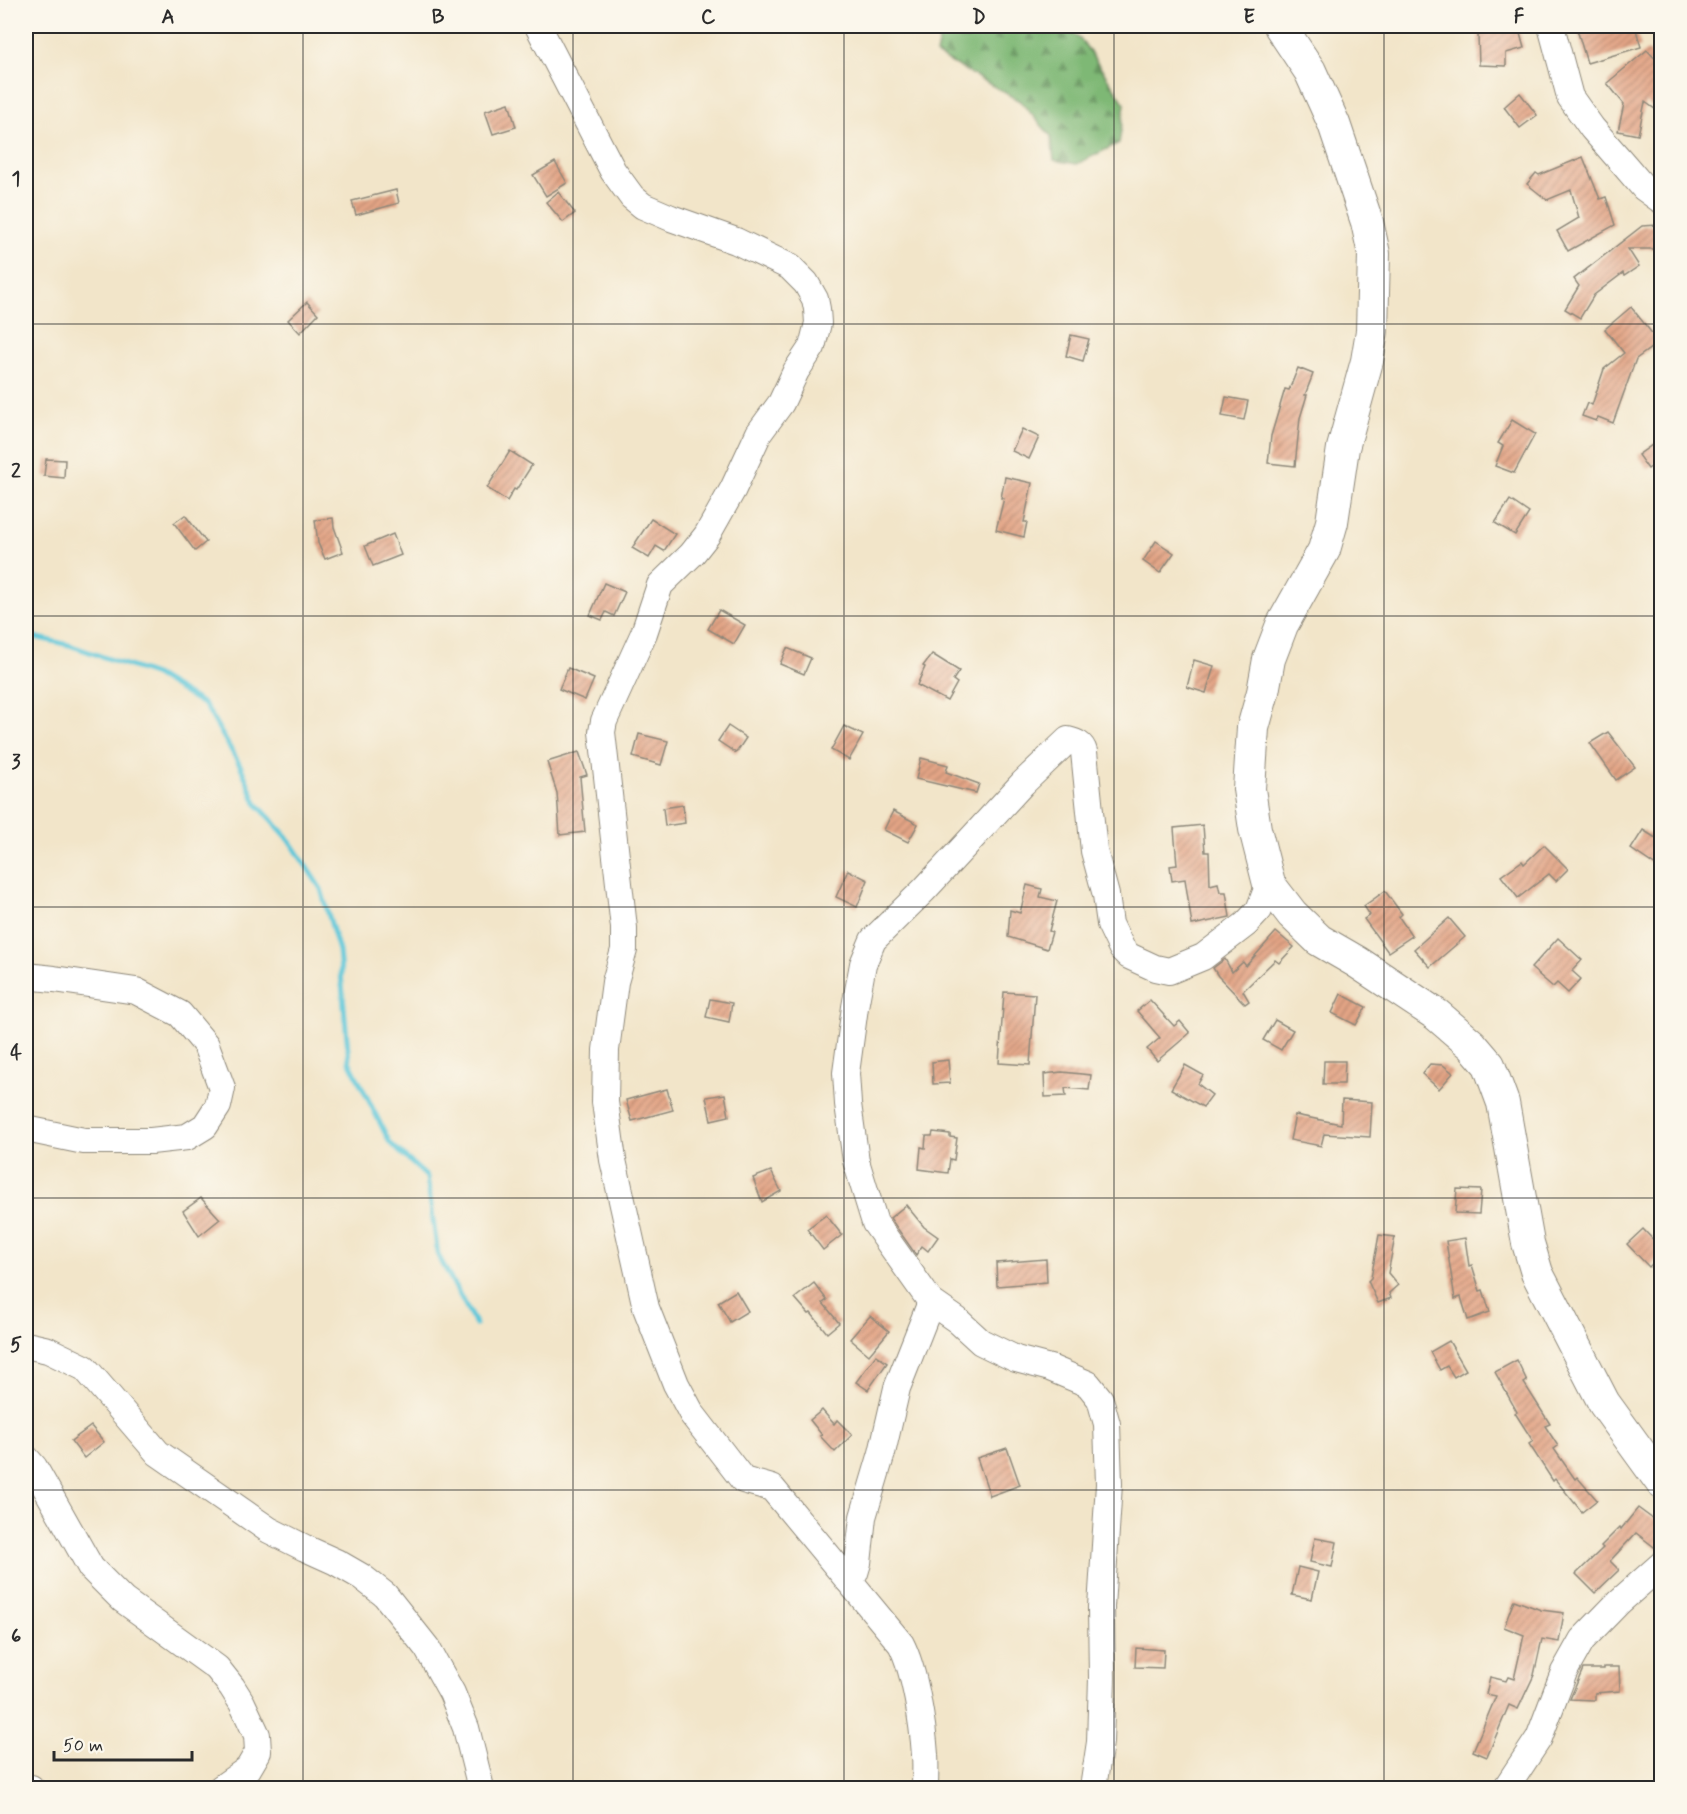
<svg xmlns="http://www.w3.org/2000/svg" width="1687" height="1814" viewBox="0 0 1687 1814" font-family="Mynerve,sans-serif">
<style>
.forest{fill:url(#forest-firs);stroke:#547250;stroke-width:1.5}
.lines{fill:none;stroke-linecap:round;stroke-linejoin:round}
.stream{stroke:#5ec7d9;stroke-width:5}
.building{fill:url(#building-hatch)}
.minor-casing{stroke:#8e887a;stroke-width:28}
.major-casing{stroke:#8e887a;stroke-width:34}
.minor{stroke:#fff;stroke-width:26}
.major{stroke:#fff;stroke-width:32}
.grid{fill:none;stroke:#2b2b2b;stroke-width:1.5;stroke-opacity:0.55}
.neatline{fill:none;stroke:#2b2b2b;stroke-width:2}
.grid-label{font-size:20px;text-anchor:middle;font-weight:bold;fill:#2b2b2b}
</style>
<defs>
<pattern id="forest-firs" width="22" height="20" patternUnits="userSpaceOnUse" patternTransform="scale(1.5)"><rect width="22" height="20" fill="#7eb875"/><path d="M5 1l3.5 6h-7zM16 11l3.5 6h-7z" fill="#679660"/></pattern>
<pattern id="building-hatch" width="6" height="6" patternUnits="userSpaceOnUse" patternTransform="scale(1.5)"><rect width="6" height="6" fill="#e3a485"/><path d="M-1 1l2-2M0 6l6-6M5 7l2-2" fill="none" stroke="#b8866d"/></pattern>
</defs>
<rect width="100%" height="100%" fill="#fbf7ec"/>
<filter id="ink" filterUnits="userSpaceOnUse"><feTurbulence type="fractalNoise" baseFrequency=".0167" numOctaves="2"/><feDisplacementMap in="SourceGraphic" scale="12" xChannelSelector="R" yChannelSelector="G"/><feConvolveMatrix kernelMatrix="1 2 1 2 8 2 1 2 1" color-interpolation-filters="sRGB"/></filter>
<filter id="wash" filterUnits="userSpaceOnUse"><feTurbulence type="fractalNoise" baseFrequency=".008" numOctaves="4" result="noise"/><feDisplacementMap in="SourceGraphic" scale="24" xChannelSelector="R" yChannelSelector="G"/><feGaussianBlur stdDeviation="1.35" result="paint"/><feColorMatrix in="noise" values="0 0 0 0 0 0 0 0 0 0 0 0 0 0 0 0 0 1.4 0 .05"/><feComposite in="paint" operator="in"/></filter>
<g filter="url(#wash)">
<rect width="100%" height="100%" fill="#f2e5c9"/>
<path class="forest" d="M 942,26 L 1065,26 L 1083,42 L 1125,104 L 1119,143 L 1077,164 L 1054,160 L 1051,136 L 1020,101 L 936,54 Z"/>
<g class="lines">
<path class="stream" d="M 26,635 L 69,645 L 155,675 L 205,705 L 241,767 L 256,803 L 287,837 L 321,889 L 339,951 L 349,1061 L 390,1143 L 427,1177 L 438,1255 L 476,1325"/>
</g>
<g id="blocks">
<g class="building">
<path d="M 1514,26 L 1518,26 L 1524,48 L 1506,53 L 1506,66 L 1479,65 L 1478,35 Z"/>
<path d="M 1576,26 L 1635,26 L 1641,47 L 1587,63 Z"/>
<path d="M 1647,50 L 1662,66 L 1662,114 L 1645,102 L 1638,135 L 1618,131 L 1624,104 L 1607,83 Z"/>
<path d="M 1520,93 L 1537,115 L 1520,128 L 1504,107 Z"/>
<path d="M 509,103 L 516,127 L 493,134 L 485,111 Z"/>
<path d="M 1583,157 L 1600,199 L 1606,197 L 1615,225 L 1568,251 L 1557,231 L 1579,218 L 1571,190 L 1547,200 L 1527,184 L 1536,173 L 1539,175 Z"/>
<path d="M 555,162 L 567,183 L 546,196 L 533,175 Z"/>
<path d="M 396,190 L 399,203 L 356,215 L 352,201 Z"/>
<path d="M 558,192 L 575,213 L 563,222 L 546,202 Z"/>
<path d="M 1658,225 L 1658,234 L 1662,234 L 1662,249 L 1628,249 L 1639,266 L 1624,276 L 1623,273 L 1594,295 L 1580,318 L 1565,309 L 1579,286 L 1574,279 L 1642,226 Z"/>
<path d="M 307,302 L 318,314 L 300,333 L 288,320 Z"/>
<path d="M 1631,307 L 1659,342 L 1636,359 L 1613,423 L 1598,417 L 1596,421 L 1582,416 L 1587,403 L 1592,405 L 1604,369 L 1624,353 L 1605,329 Z"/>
<path d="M 1071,335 L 1089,339 L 1083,361 L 1066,356 Z"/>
<path d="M 1298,368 L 1313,374 L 1305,395 L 1307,395 L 1300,418 L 1295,466 L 1268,463 L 1271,436 L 1285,389 L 1289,390 Z"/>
<path d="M 1226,397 L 1248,401 L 1244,420 L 1222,416 Z"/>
<path d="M 1512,420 L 1535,434 L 1514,473 L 1495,466 L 1503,446 L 1498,443 Z"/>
<path d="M 1022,429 L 1039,437 L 1029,459 L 1012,451 Z"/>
<path d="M 1662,438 L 1662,459 L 1648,469 L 1638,455 Z"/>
<path d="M 510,451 L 532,465 L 516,490 L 514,489 L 507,501 L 487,488 Z"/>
<path d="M 46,459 L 65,460 L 64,478 L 44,476 Z"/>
<path d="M 1005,477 L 1032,483 L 1024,522 L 1027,522 L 1024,537 L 996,530 L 1004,498 L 1001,498 Z"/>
<path d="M 1510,500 L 1529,513 L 1515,535 L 1495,523 Z"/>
<path d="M 185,515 L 206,542 L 195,551 L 174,523 Z"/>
<path d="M 333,518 L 334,527 L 343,552 L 325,559 L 318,543 L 315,520 Z"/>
<path d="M 651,519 L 675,534 L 664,551 L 656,546 L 649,558 L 632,548 Z"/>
<path d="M 393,534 L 401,555 L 373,566 L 365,546 Z"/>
<path d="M 1156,541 L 1174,553 L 1160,573 L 1143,561 Z"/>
<path d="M 604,583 L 625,592 L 614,616 L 606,612 L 602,620 L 590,615 Z"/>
<path d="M 719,610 L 745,625 L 734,644 L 708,629 Z"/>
<path d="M 787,648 L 811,658 L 804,674 L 780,664 Z"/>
<path d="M 932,654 L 959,671 L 953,680 L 957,683 L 947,701 L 917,685 L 925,667 L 923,666 Z"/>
<path d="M 1194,660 L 1214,666 L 1206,693 L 1187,687 Z"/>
<path d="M 568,668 L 594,679 L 585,700 L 559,689 Z"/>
<path d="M 728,726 L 746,738 L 736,753 L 718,741 Z"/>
<path d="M 844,726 L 863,735 L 849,760 L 831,750 Z"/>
<path d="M 1608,732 L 1635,767 L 1616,780 L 1590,743 Z"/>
<path d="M 639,734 L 668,741 L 661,765 L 633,757 Z"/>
<path d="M 579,752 L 587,775 L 580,777 L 585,832 L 560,835 L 557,793 L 547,762 Z"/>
<path d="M 921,758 L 948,765 L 946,772 L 979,784 L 976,793 L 916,779 Z"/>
<path d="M 683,805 L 685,823 L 665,826 L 663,808 Z"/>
<path d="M 893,811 L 918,824 L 908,842 L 884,830 Z"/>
<path d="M 1203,825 L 1205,852 L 1209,852 L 1210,885 L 1218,883 L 1220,892 L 1226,892 L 1230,917 L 1192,925 L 1185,879 L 1172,881 L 1170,866 L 1177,865 L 1174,828 Z"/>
<path d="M 1643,830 L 1662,842 L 1662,870 L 1631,849 Z"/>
<path d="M 1544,845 L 1568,869 L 1556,881 L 1549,874 L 1518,898 L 1501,876 L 1522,861 L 1524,864 Z"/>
<path d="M 848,870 L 868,880 L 857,907 L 836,897 Z"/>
<path d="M 1027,885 L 1042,889 L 1040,897 L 1057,901 L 1049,931 L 1052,932 L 1047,949 L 1008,937 L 1010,910 L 1020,913 Z"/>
<path d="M 1385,891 L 1402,914 L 1399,917 L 1412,936 L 1388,952 L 1364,919 L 1370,915 L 1364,906 Z"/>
<path d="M 1449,918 L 1465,937 L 1430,967 L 1414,949 Z"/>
<path d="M 1276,932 L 1294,947 L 1279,963 L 1275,960 L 1243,991 L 1249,1001 L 1245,1004 L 1218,976 L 1213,968 L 1225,959 L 1232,972 L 1243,962 L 1246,966 Z"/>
<path d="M 1558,938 L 1582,960 L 1572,971 L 1581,979 L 1568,993 L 1557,983 L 1553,987 L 1531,968 Z"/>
<path d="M 1004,992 L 1035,994 L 1030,1065 L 999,1063 Z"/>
<path d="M 1341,994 L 1366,1007 L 1356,1025 L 1332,1013 Z"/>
<path d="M 710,999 L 732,1003 L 729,1022 L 706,1017 Z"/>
<path d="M 1150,1000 L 1174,1026 L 1180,1021 L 1190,1033 L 1157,1061 L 1147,1049 L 1160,1038 L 1137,1011 Z"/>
<path d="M 1275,1020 L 1293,1030 L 1281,1050 L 1263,1040 Z"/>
<path d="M 948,1060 L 950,1083 L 933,1084 L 932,1062 Z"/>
<path d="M 1324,1061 L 1345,1061 L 1344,1084 L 1323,1084 Z"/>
<path d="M 1430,1064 L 1443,1065 L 1453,1073 L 1439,1089 L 1422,1074 Z"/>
<path d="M 1185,1065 L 1203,1075 L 1198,1084 L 1212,1095 L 1203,1107 L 1171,1089 Z"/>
<path d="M 1062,1072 L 1091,1075 L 1089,1090 L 1065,1088 L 1066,1096 L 1045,1097 L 1044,1074 Z"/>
<path d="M 667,1089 L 673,1110 L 632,1121 L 626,1100 Z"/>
<path d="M 725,1094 L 729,1116 L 711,1120 L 706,1097 Z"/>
<path d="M 1342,1100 L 1372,1102 L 1370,1137 L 1324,1134 L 1321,1146 L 1290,1140 L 1295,1115 L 1341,1124 Z"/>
<path d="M 933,1132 L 950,1134 L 950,1137 L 957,1138 L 954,1160 L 950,1159 L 948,1173 L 919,1169 L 921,1147 L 925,1148 L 926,1136 L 932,1136 Z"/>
<path d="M 771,1171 L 781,1191 L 762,1202 L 753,1178 Z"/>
<path d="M 1457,1189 L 1481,1190 L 1479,1214 L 1455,1213 Z"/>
<path d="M 201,1198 L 220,1219 L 199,1236 L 183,1211 Z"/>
<path d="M 906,1205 L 924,1227 L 938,1237 L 928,1251 L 922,1246 L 916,1255 L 890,1218 Z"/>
<path d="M 826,1215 L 842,1235 L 823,1250 L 807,1229 Z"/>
<path d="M 1643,1229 L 1662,1249 L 1662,1254 L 1649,1267 L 1627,1244 Z"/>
<path d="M 1379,1235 L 1395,1237 L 1388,1273 L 1398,1285 L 1389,1293 L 1391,1298 L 1378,1303 L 1368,1281 L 1371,1278 Z"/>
<path d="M 1465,1238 L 1469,1266 L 1472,1265 L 1480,1291 L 1483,1290 L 1490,1312 L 1468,1320 L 1461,1297 L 1455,1299 L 1446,1241 Z"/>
<path d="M 1046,1259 L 1047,1282 L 997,1286 L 996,1263 Z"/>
<path d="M 814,1283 L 827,1300 L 823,1303 L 839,1323 L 827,1333 L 811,1313 L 809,1314 L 795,1298 Z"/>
<path d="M 736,1291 L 748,1311 L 730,1322 L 718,1302 Z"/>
<path d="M 870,1316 L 889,1331 L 869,1355 L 850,1339 Z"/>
<path d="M 1449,1341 L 1466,1370 L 1454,1377 L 1447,1366 L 1440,1370 L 1430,1352 Z"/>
<path d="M 876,1355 L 887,1363 L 868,1390 L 856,1382 Z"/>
<path d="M 1517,1360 L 1527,1381 L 1524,1383 L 1550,1424 L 1545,1426 L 1558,1446 L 1554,1449 L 1575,1479 L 1577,1477 L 1597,1500 L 1582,1512 L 1555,1479 L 1553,1481 L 1529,1444 L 1533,1441 L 1515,1413 L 1517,1412 L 1495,1372 Z"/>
<path d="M 822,1410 L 834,1424 L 837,1420 L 852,1435 L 835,1452 L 820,1436 L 822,1435 L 810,1420 Z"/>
<path d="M 91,1426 L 104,1442 L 84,1458 L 71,1441 Z"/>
<path d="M 1007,1448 L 1020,1485 L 990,1496 L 977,1458 Z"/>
<path d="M 1638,1508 L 1653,1519 L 1662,1508 L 1662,1549 L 1658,1550 L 1636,1533 L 1610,1561 L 1619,1570 L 1595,1593 L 1576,1574 L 1603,1548 L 1601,1546 L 1620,1527 L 1621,1529 Z"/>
<path d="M 1315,1538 L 1337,1542 L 1332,1567 L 1310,1562 Z"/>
<path d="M 1298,1567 L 1318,1572 L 1312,1599 L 1292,1595 Z"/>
<path d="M 1514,1600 L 1541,1610 L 1564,1613 L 1559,1642 L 1542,1639 L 1534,1675 L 1518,1709 L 1509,1705 L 1487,1757 L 1473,1751 L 1496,1696 L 1486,1694 L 1490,1677 L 1506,1681 L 1508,1677 L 1514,1679 L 1524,1635 L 1504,1627 Z"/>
<path d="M 1136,1648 L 1164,1650 L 1163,1668 L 1135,1667 Z"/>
<path d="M 1604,1667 L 1619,1667 L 1620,1691 L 1595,1693 L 1595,1700 L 1570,1699 L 1583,1669 L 1604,1669 Z"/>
</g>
</g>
</g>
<g filter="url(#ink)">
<use href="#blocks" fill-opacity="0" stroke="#8e887a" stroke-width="1.5"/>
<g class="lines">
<defs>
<g id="minor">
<path d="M 538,26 L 613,171 L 632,197 L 643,206 L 671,218 L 736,241 L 790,267 L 806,283 L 815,299 L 817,309 L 818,323 L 812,347 L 796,371 L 781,403 L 759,433 L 733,489 L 707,535 L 692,554 L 660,585 L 644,633 L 604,721 L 602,732 L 624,928 L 624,950 L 615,982 L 606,1050 L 605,1102 L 613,1160 L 646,1308 L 676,1384 L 692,1414 L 743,1480 L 772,1488 L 901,1644 C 915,1671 923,1725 925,1755 C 926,1766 925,1777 925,1788"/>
<path d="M 1551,26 L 1570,97 L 1592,128 L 1626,167 L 1644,188 L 1662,201"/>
<path d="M 26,976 L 54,979 L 136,991 L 180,1014 L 206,1045 L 222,1088 L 218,1106 L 205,1126 L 187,1137 L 151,1141 L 84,1141 L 26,1129"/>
<path d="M 26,1345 L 48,1350 L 85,1368 L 158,1453 L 269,1530 L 305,1548 L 336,1562 L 362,1577 L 385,1595 L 427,1648 L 452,1693 L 466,1728 L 481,1788"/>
<path d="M 26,1458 L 34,1467 L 91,1568 L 123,1600 L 217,1668 L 232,1687 L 242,1703 L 257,1735 L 258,1752 L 248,1769 L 221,1788"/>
<path d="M 848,1580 L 855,1573 L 858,1563 L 863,1517 L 882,1453 L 897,1388 L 931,1302"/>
<path d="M 26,1787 L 31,1788"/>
<path d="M 1093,1788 L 1100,1742 L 1102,1678 L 1101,1607 L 1109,1484 L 1107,1424 L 1100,1399 L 1088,1384 L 1050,1368 L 1016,1359 L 981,1342 L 957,1320 L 931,1302 L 875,1223 L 856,1161 L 848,1104 L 846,1073 L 855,1007 L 863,964 L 873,940 L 924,890 L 1023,783 L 1068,740 C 1076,742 1082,744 1084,752 L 1094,851 L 1106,895 L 1110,924 L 1122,949 L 1129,956 L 1155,968 L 1169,971 L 1203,957 L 1246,924 L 1259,910 L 1269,884"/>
<path d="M 1506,1788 L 1539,1738 L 1564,1672 L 1582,1640 L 1619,1602 L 1662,1564"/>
</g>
<path id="major" d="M 1280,26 L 1310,71 L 1334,124 L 1367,222 L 1374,254 L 1372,331 L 1367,361 L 1343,448 L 1332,522 L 1324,550 L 1282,625 L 1269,659 L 1263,692 L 1253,728 L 1249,789 L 1255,829 L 1269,884 L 1292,914 L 1319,940 L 1357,962 L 1437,1015 L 1472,1045 L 1489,1065 L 1503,1103 L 1528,1243 L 1537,1273 L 1604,1403 L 1662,1483"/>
</defs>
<use href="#minor" class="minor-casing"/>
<use href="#major" class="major-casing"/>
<use href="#minor" class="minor"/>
<use href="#major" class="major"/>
</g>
</g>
<path class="grid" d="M 303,26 L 303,1788M 573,26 L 573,1788M 844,26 L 844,1788M 1114,26 L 1114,1788M 1384,26 L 1384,1788M 26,324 L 1662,324M 26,616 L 1662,616M 26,907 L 1662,907M 26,1198 L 1662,1198M 26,1490 L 1662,1490"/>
<rect width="1687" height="1814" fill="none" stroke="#fbf7ec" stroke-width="66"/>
<path d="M54 1751v9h138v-9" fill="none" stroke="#2b2b2b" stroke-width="3"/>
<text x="63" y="1751" font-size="18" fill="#2b2b2b" stroke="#fbf7ec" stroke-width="4.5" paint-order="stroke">50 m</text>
<rect x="33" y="33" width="1621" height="1748" class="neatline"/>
<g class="grid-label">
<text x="168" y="23">A</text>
<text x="438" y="23">B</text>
<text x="708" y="23">C</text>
<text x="979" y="23">D</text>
<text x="1249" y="23">E</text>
<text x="1519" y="23">F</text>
<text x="16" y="185">1</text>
<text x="16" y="477">2</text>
<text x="16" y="768">3</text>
<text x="16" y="1059">4</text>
<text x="16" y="1351">5</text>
<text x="16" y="1642">6</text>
</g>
</svg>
